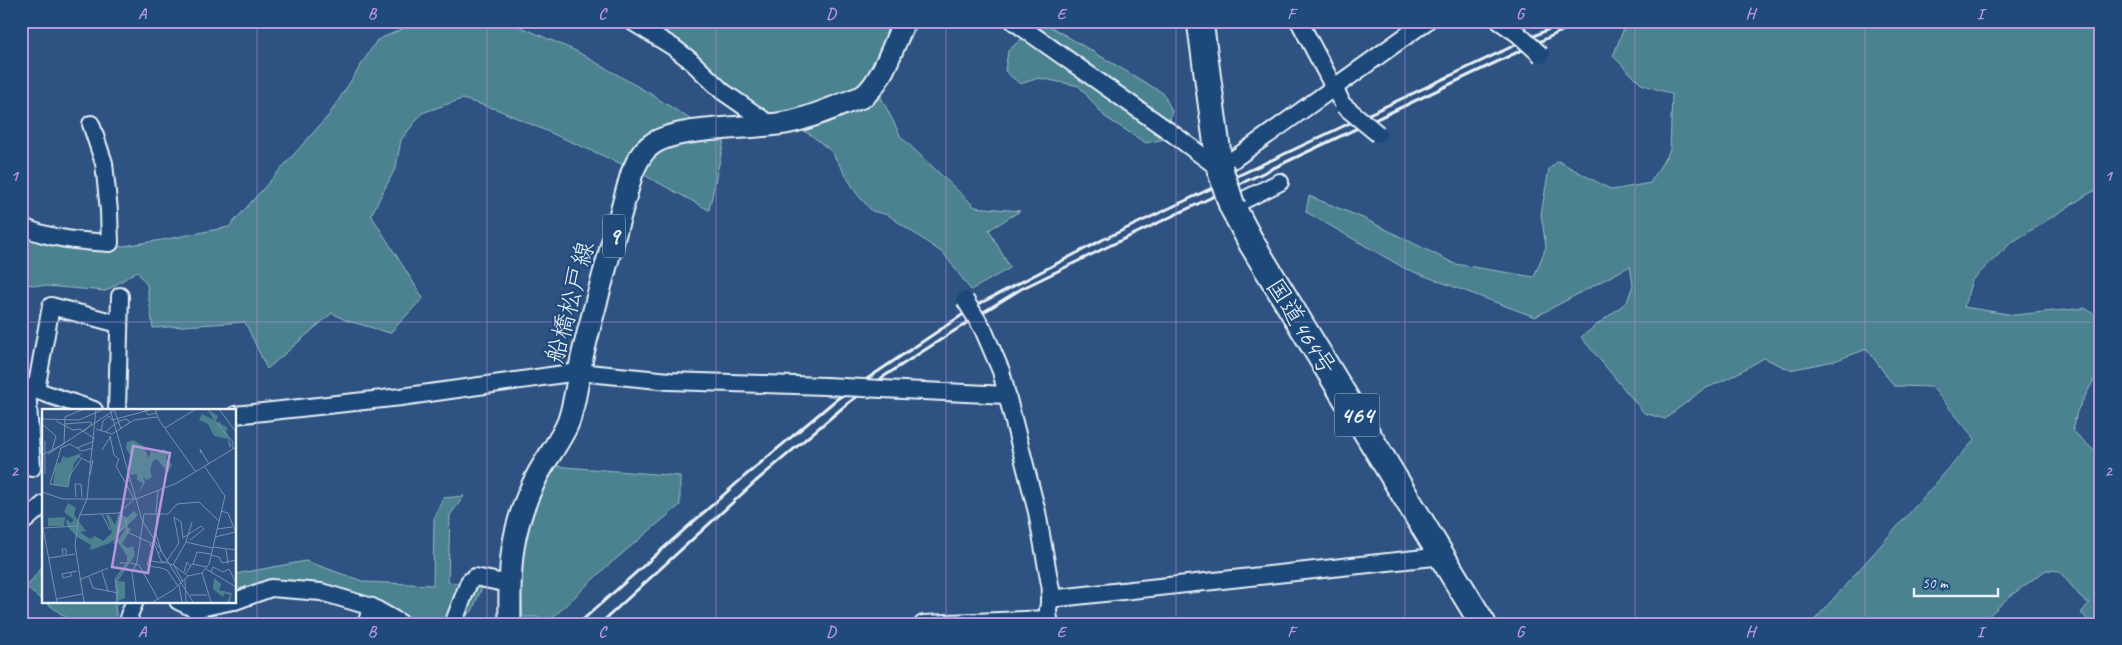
<svg xmlns="http://www.w3.org/2000/svg" width="2122" height="645" viewBox="0 0 2122 645" font-family="Caveat,'Klee One',sans-serif">
<style>
.green{fill:#4c8290;stroke:#9abac4}
.lines{fill:none;stroke-linecap:round;stroke-linejoin:round}
.minor-casing{stroke:#e8f1f8;stroke-width:20}
.major-casing{stroke:#e8f1f8;stroke-width:25}
.highway-casing{stroke:#e8f1f8;stroke-width:29}
.minor{stroke:#1f4a7a;stroke-width:16}
.major{stroke:#1f4a7a;stroke-width:21}
.highway{stroke:#1f4a7a;stroke-width:25}
.rail{stroke:#e8f1f8;stroke-width:3}
.minor-bridge-casing{stroke:#e8f1f8;stroke-width:20;stroke-linecap:butt}
.highway-bridge-casing{stroke:#e8f1f8;stroke-width:29;stroke-linecap:butt}
.minor-bridge{stroke:#1f4a7a;stroke-width:16}
.highway-bridge{stroke:#1f4a7a;stroke-width:25}
.grid{fill:none;stroke:#b798de;stroke-width:1;stroke-opacity:0.55}
.labels{text-anchor:middle;stroke-width:4.5;stroke-linejoin:round;paint-order:stroke}
.shield{fill:#1f4a7a;stroke:#acbfd2;stroke-width:1}
.shield-label{font-size:24px;font-weight:bold;fill:#e8f1f8}
.street-label{font-size:25px;fill:#e8f1f8;stroke:#1f4a7a}
.inset-road{fill:none;stroke:#7892b1;stroke-width:1}
.view{fill:#b798de;fill-opacity:0.15;stroke:#b798de;stroke-width:2.5}
.inset-edge{fill:none;stroke:#e8f1f8;stroke-width:2.5}
.neatline{fill:none;stroke:#b798de;stroke-width:2}
.grid-label{font-size:16px;text-anchor:middle;font-weight:bold;fill:#b798de}
</style>
<rect width="100%" height="100%" fill="#2e5281"/>
<filter id="ink" filterUnits="userSpaceOnUse"><feTurbulence type="fractalNoise" baseFrequency=".02" numOctaves="2"/><feDisplacementMap in="SourceGraphic" scale="10" xChannelSelector="R" yChannelSelector="G"/><feConvolveMatrix kernelMatrix="1 2 1 2 8 2 1 2 1" color-interpolation-filters="sRGB"/></filter>
<g filter="url(#ink)">
<g class="green">
<path d="M 421,21 L 507,21 L 576,51 L 649,93 L 724,141 L 709,210 L 631,168 L 496,109 L 462,99 L 422,113 L 401,140 L 396,167 L 371,215 L 423,298 L 390,333 L 345,320 L 332,313 L 267,369 L 245,322 L 153,328 L 147,285 L 137,271 L 106,291 L 21,284 L 21,230 L 105,249 L 162,240 L 229,227 L 329,115 L 377,40 Z"/>
<path d="M 643,21 L 920,21 L 880,95 L 901,137 L 975,207 L 1020,211 L 989,230 L 1010,268 L 971,290 L 944,254 L 888,215 L 872,211 L 857,194 L 831,151 L 811,135 L 763,110 Z"/>
<path d="M 1041,21 L 1163,93 L 1172,111 L 1165,139 L 1146,143 L 1105,117 L 1079,86 L 1039,78 L 1020,84 L 1005,71 L 1008,51 Z"/>
<path d="M 1635,21 L 2101,21 L 2101,188 L 2090,193 L 2011,243 L 1972,280 L 1964,307 L 2014,315 L 2085,308 L 2101,319 L 2101,367 L 2077,411 L 2073,431 L 2101,457 L 2101,601 L 2094,602 L 2101,608 L 2101,624 L 2092,624 L 2081,613 L 2090,602 L 2085,602 L 2059,571 L 2046,570 L 2009,597 L 1980,624 L 1811,624 L 1975,439 L 1932,387 L 1894,386 L 1867,349 L 1834,361 L 1790,370 L 1764,358 L 1729,378 L 1702,390 L 1665,419 L 1644,413 L 1581,337 L 1627,302 L 1633,285 L 1630,266 L 1535,317 L 1406,269 L 1306,212 L 1309,196 L 1363,218 L 1455,264 L 1534,277 L 1546,247 L 1541,214 L 1549,169 L 1558,161 L 1612,190 L 1650,183 L 1670,150 L 1672,94 L 1641,84 L 1613,56 L 1624,28 Z"/>
<path d="M 553,466 L 680,476 L 680,505 L 605,568 L 546,624 L 539,624 L 538,617 L 523,617 L 519,557 L 525,525 Z"/>
<path d="M 464,496 L 450,515 L 448,582 L 483,585 L 472,611 L 457,624 L 403,624 L 282,587 L 235,599 L 235,574 L 306,561 L 365,582 L 433,585 L 434,519 L 443,498 Z"/>
<path d="M 44,564 L 44,601 L 26,588 Z"/>
<path d="M 44,601 L 123,601 L 115,605 L 117,624 L 75,624 Z"/>
</g>
<g class="lines">
<defs>
<g id="minor">
<path d="M 631,21 L 673,47 L 690,60 L 722,91 L 771,125"/>
<path d="M 1013,21 L 1173,134 L 1220,169 L 1427,21"/>
<path d="M 1299,21 L 1340,99"/>
<path d="M 1499,21 L 1518,34"/>
<path d="M 1232,206 L 1280,182"/>
<path d="M 21,226 C 49,239 79,241 110,243 L 109,211 L 104,163 L 91,124"/>
<path d="M 983,329 L 1001,371 L 1007,395"/>
<path d="M 26,387 L 94,410"/>
<path d="M 27,387 L 32,468"/>
<path d="M 882,389 L 1007,395 L 1037,512 L 1051,590 L 1048,610 L 1049,624"/>
<path d="M 36,390 L 51,306 L 119,324"/>
<path d="M 117,410 L 120,296"/>
<path d="M 235,415 L 401,397 L 578,372 L 669,381 L 825,386"/>
<path d="M 21,524 L 44,504"/>
<path d="M 1049,599 L 1443,556"/>
<path d="M 178,601 L 195,609 L 233,601"/>
<path d="M 235,601 L 271,588 L 321,592 L 372,607 L 402,624"/>
<path d="M 131,624 L 129,615 L 135,601"/>
<path d="M 366,624 L 372,607"/>
<path d="M 453,624 L 469,582 L 475,577 L 509,584"/>
<path d="M 923,624 L 1049,619"/>
</g>
<path id="major" d="M 510,624 C 509,566 510,529 537,476 C 545,460 564,436 569,420 C 576,399 578,375 583,353 C 598,293 615,233 632,173 C 637,162 641,152 651,145 C 677,125 754,130 790,122 C 814,117 838,105 862,97 C 881,85 895,42 904,21"/>
<g id="highway">
<path d="M 1200,21 L 1220,169"/>
<path d="M 1232,206 L 1252,244 L 1483,624"/>
</g>
</defs>
<use href="#minor" class="minor-casing"/>
<use href="#major" class="major-casing"/>
<use href="#highway" class="highway-casing"/>
<use href="#minor" class="minor"/>
<use href="#major" class="major"/>
<use href="#highway" class="highway"/>
<g class="rail">
<path d="M 578,624 L 746,475 L 837,399 L 977,305 L 1102,240 L 1566,21"/>
<path d="M 600,624 L 755,482 L 847,404 L 886,375 L 982,313 L 1021,289 L 1105,248 L 1583,21"/>
</g>
<defs>
<g id="minor-bridge">
<path d="M 1518,34 L 1541,55"/>
<path d="M 1343,105 L 1378,134"/>
<path d="M 965,300 L 983,329"/>
<path d="M 825,386 L 882,389"/>
</g>
<path id="highway-bridge" d="M 1220,169 L 1232,206"/>
</defs>
<use href="#minor-bridge" class="minor-bridge-casing"/>
<use href="#highway-bridge" class="highway-bridge-casing"/>
<use href="#minor-bridge" class="minor-bridge"/>
<use href="#highway-bridge" class="highway-bridge"/>
</g>
</g>
<path class="grid" d="M 257,21 L 257,624M 487,21 L 487,624M 716,21 L 716,624M 946,21 L 946,624M 1176,21 L 1176,624M 1405,21 L 1405,624M 1635,21 L 1635,624M 1865,21 L 1865,624M 21,322 L 2101,322"/>
<g class="labels">
<g class="shield">
<rect x="603" y="214.5" width="22" height="43" rx="4"/>
<rect x="1334.5" y="393.5" width="45" height="43" rx="4"/>
</g>
<g class="shield-label">
<text x="614" y="244">9</text>
<text x="1357" y="423">464</text>
</g>
<g class="street-label">
<text transform="translate(569 302) rotate(-75)" y="9">船橋松戸線</text>
<text transform="translate(1302 326) rotate(58)" y="9">国道464号</text>
</g>
</g>
<g transform="translate(42 409)">
<rect width="194" height="194" fill="#2e5281"/>
<path d="M 165,0 L 176,7 L 174,12 L 186,19 L 184,22 L 190,37 L 187,39 L 186,30 L 172,27 L 166,15 L 157,11 L 160,5 L 172,11 ZM 91,31 L 101,37 L 107,49 L 109,42 L 115,44 L 122,40 L 129,47 L 125,46 L 124,50 L 130,55 L 126,64 L 115,50 L 111,52 L 108,61 L 110,68 L 105,71 L 101,68 L 103,74 L 95,86 L 101,74 L 95,71 L 95,65 L 88,66 L 89,48 L 84,39 L 85,33 ZM 40,44 L 32,55 L 26,77 L 11,76 L 14,54 L 18,54 L 21,47 L 25,49 ZM 26,94 L 34,99 L 32,106 L 44,122 L 38,123 L 48,130 L 53,127 L 61,132 L 70,124 L 64,106 L 67,106 L 73,116 L 76,105 L 84,109 L 92,102 L 96,106 L 68,134 L 48,141 L 49,136 L 35,128 L 25,117 L 24,110 L 29,114 L 32,111 L 22,103 ZM 6,109 L 23,108 L 22,117 L 6,117 ZM 85,118 L 89,120 L 80,135 L 86,139 L 91,137 L 93,146 L 76,172 L 83,173 L 83,189 L 74,193 L 73,172 L 85,155 L 85,147 L 75,132 ZM 172,169 L 179,175 L 177,181 L 190,184 L 188,193 L 185,193 L 188,186 L 183,184 L 181,188 L 171,180 Z" fill="#4c8290"/>
<path class="inset-road" d="M 68,0 L 100,111 L 151,193M 72,0 L 79,20M 102,0 L 106,6 L 114,4M 113,0 L 117,11 L 154,63M 177,0 L 194,23M 0,10 L 37,11 L 62,0M 14,12 L 31,21 L 38,20 L 53,30M 179,13 L 176,16 L 191,33 L 191,40M 0,15 L 14,27 L 10,41M 23,15 L 49,13 L 50,15 L 42,22M 123,19 L 154,0M 54,20 L 70,25 L 92,11 L 115,8M 59,22 L 61,12 L 67,7 L 70,11 L 111,0M 63,23 L 77,12 L 85,10 L 88,14M 68,27 L 72,46 L 77,50 L 74,57 L 84,75M 35,39 L 52,32M 60,41 L 69,27M 159,44 L 158,40 L 167,55M 6,45 L 74,0M 0,46 L 22,35 L 23,8 L 42,0M 35,47 L 49,54M 39,50 L 28,66 L 26,78 L 8,75 L 19,39 L 28,35 L 40,42 L 51,39M 3,65 L 3,32M 48,66 L 51,51M 0,83 L 21,90 L 94,90 L 135,74 L 194,38M 34,88 L 33,75 L 39,75 L 40,88M 179,102 L 186,104 L 194,124M 77,104 L 84,109 L 85,123 L 113,136 L 119,152 L 131,156 L 146,167 L 160,164 L 169,193M 114,104 L 116,82M 60,105 L 68,121M 115,105 L 114,125 L 119,141 L 117,144M 37,106 L 77,104 L 92,90 L 84,75 L 88,71M 0,114 L 15,193M 2,119 L 36,117M 175,120 L 190,118M 173,128 L 193,123M 148,131 L 162,120M 144,133 L 170,139M 72,135 L 72,129 L 84,116M 108,135 L 110,139 L 105,156 L 116,159M 171,138 L 194,141M 184,140 L 186,155M 21,146 L 20,140 L 24,140 L 24,146M 169,146 L 177,148 L 180,154 L 194,151M 108,148 L 109,152 L 122,154M 7,149 L 33,145M 124,153 L 137,134 L 132,108 L 139,113 L 141,129 L 159,117 L 162,120M 88,154 L 97,156 L 116,190M 151,155 L 155,143 L 169,145M 131,156 L 144,133 L 150,113M 132,156 L 141,173M 116,158 L 125,161 L 136,177M 164,160 L 194,178M 187,160 L 194,174M 29,163 L 29,167 L 21,169 L 20,165 L 35,162M 60,163 L 66,182 L 76,184 L 74,193M 142,163 L 145,153 L 148,157M 169,163 L 171,158 L 181,163 L 187,160M 144,164 L 150,155 L 165,158M 160,164 L 167,155 L 183,87 L 163,58M 47,168 L 51,179 L 66,182M 143,170 L 144,193M 37,171 L 66,159M 137,176 L 140,193M 76,184 L 73,170 L 85,154 L 78,154M 148,186 L 165,186M 15,190 L 40,185M 42,193 L 33,136 L 37,108 L 45,90 L 54,0M 94,193 L 90,164 L 95,153 L 102,105 L 126,105 L 135,95 L 157,93 L 177,112M 111,193 L 131,181 L 146,167"/>
<path class="view" d="M 91,37 L 128,44 L 106,164 L 70,158 Z"/>
<rect width="194" height="194" class="inset-edge"/>
</g>
<rect width="2122" height="645" fill="none" stroke="#1f4a7a" stroke-width="55"/>
<path d="M1914 588v8h84v-8" fill="none" stroke="#e8f1f8" stroke-width="2.5"/>
<text x="1922" y="588" font-size="15" fill="#e8f1f8" stroke="#1f4a7a" stroke-width="4" paint-order="stroke">50 m</text>
<rect x="28" y="28" width="2066" height="590" class="neatline"/>
<g class="grid-label">
<text x="142" y="19">A</text>
<text x="372" y="19">B</text>
<text x="602" y="19">C</text>
<text x="831" y="19">D</text>
<text x="1061" y="19">E</text>
<text x="1291" y="19">F</text>
<text x="1520" y="19">G</text>
<text x="1750" y="19">H</text>
<text x="1980" y="19">I</text>
<text x="14" y="181">1</text>
<text x="2108" y="181">1</text>
<text x="14" y="476">2</text>
<text x="2108" y="476">2</text>
<text x="142" y="637">A</text>
<text x="372" y="637">B</text>
<text x="602" y="637">C</text>
<text x="831" y="637">D</text>
<text x="1061" y="637">E</text>
<text x="1291" y="637">F</text>
<text x="1520" y="637">G</text>
<text x="1750" y="637">H</text>
<text x="1980" y="637">I</text>
</g>
</svg>
